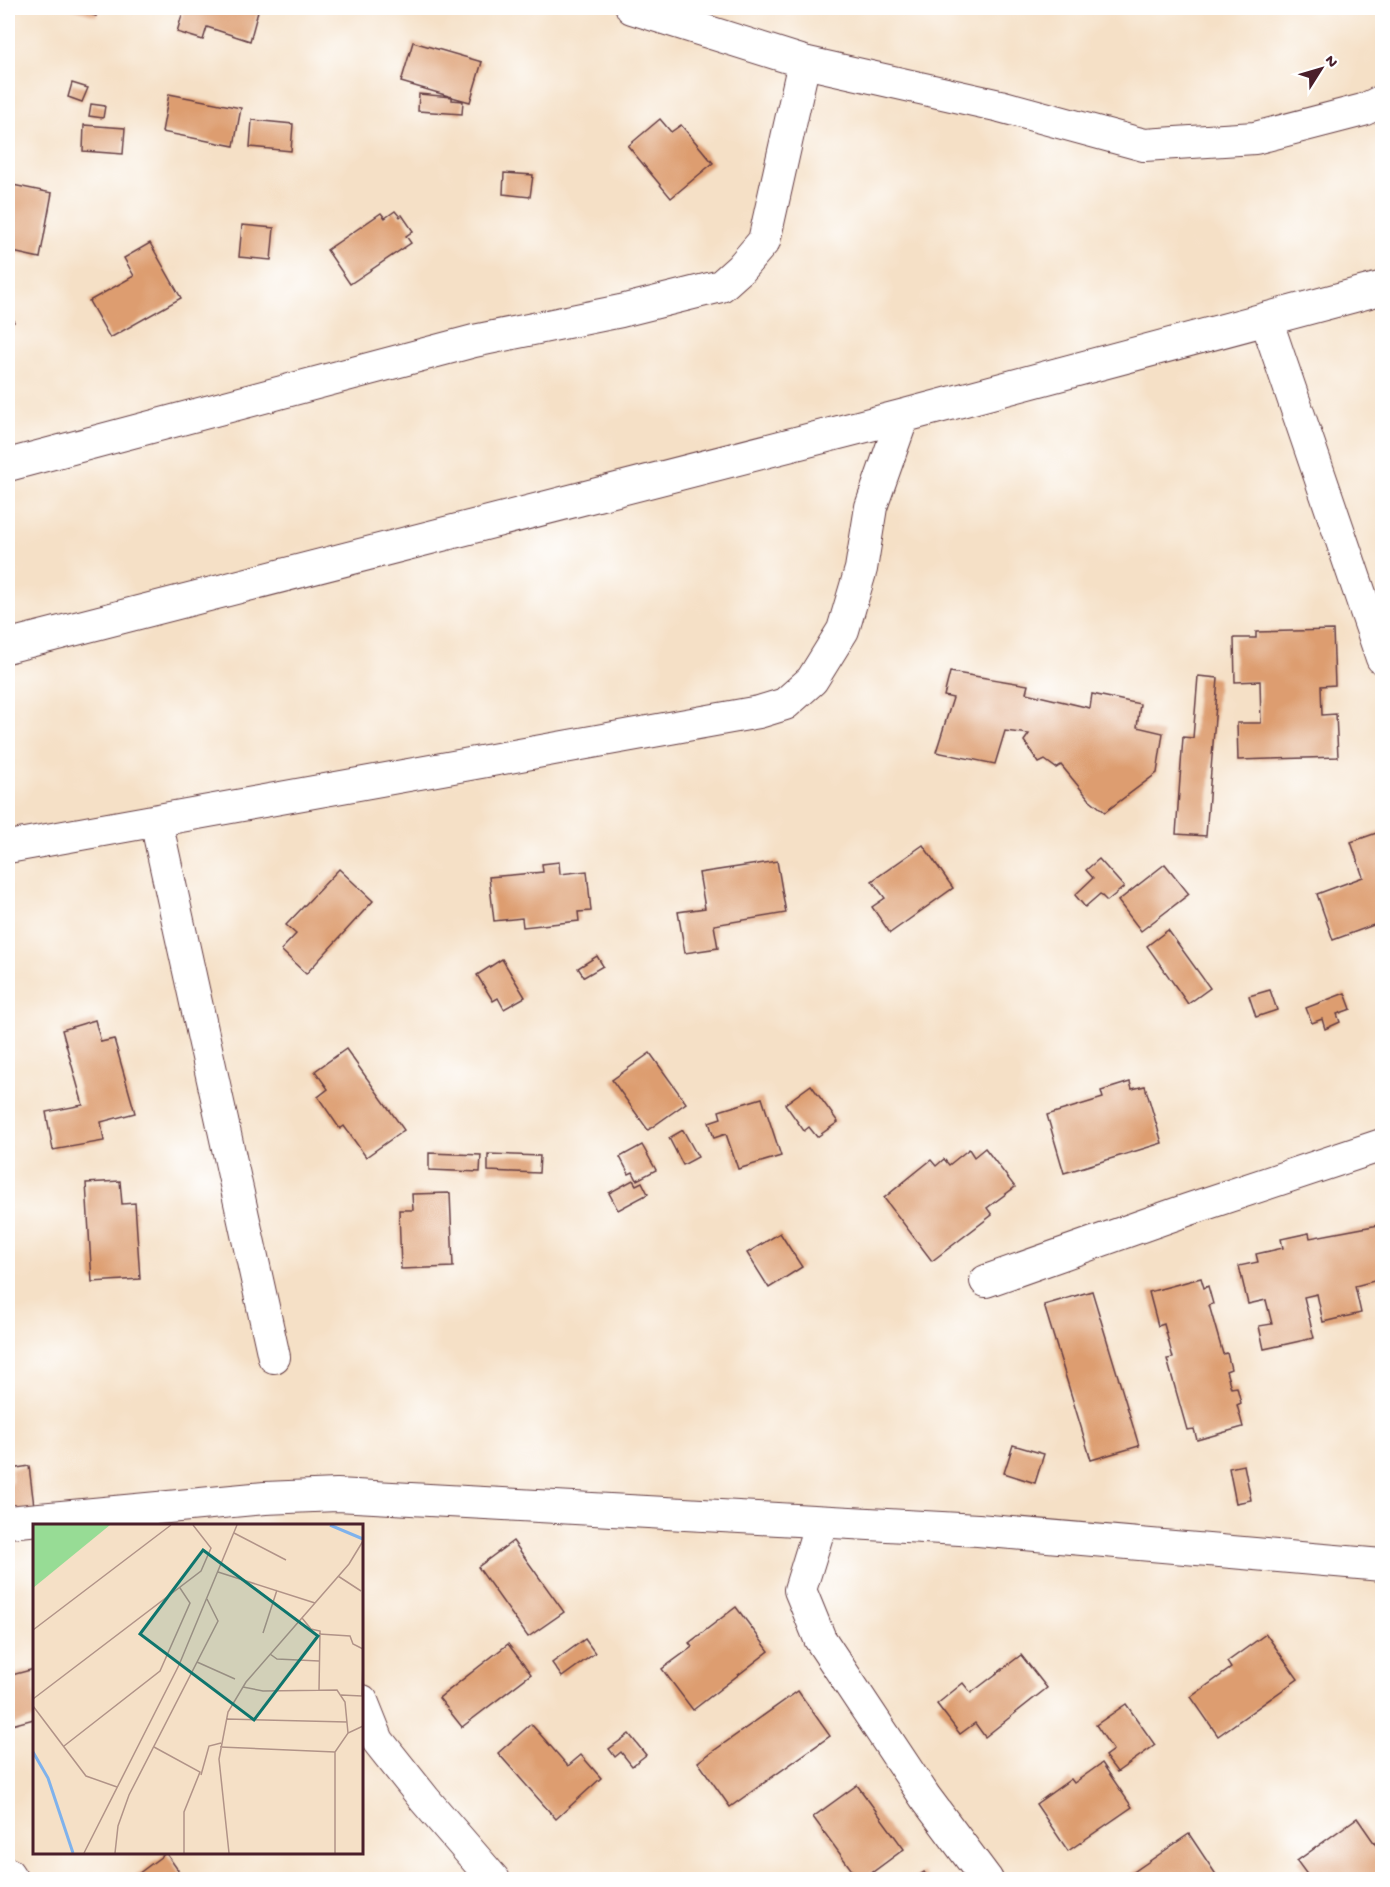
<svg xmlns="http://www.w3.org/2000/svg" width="1390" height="1887" viewBox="0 0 1390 1887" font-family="'Gochi Hand',sans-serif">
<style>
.building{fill:#dd9d70}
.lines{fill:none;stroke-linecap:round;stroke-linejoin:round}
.minor-casing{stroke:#643c42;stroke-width:34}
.secondary-casing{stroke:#643c42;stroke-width:35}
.minor{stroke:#fff;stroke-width:32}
.secondary{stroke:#fff;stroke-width:33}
.inset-river{fill:none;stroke:#7fb2ec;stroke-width:3}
.inset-road{fill:none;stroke:#b19388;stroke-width:1.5}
.view{fill:#0f766e;fill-opacity:0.15;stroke:#0f766e;stroke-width:3}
.inset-edge{fill:none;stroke:#4a1f2b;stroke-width:3}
</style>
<rect width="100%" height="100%" fill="#fff"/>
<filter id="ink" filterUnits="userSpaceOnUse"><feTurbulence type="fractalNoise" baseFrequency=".0167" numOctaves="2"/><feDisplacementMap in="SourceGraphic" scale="12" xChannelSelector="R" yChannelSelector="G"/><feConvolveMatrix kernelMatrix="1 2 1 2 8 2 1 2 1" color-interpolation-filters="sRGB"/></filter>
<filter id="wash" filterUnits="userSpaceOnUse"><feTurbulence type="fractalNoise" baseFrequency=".008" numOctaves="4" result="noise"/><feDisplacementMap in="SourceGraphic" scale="24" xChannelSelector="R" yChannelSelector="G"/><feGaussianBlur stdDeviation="1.35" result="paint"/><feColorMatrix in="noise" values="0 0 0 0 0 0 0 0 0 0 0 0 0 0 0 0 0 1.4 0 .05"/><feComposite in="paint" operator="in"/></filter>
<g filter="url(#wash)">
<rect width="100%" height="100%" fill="#f5e0c6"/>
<g id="blocks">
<g class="building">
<path d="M 70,8 L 99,8 L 96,16 Z"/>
<path d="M 184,8 L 259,8 L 250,41 L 207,27 L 203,40 L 177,32 Z"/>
<path d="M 413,42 L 482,62 L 470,102 L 452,97 L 452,100 L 463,101 L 462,114 L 418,111 L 419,94 L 452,97 L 401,82 Z"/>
<path d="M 72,83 L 88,88 L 82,102 L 68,97 Z"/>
<path d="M 169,94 L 241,108 L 234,146 L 162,132 Z"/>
<path d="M 91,104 L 105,106 L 103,118 L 89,116 Z"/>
<path d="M 660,119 L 671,132 L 681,125 L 713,163 L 671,198 L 628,146 Z"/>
<path d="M 252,120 L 293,124 L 291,151 L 250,147 Z"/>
<path d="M 84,125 L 125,128 L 123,154 L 83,151 Z"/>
<path d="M 504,173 L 533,175 L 530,197 L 503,194 Z"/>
<path d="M 8,184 L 52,193 L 40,258 L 8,251 Z"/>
<path d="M 395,211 L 400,217 L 402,215 L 413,231 L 406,236 L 411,243 L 350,284 L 327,250 L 381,213 L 385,218 Z"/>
<path d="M 242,225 L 274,228 L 271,260 L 239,257 Z"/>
<path d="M 150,243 L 181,298 L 110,338 L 89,301 L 134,276 L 124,258 Z"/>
<path d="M 8,310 L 14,322 L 8,326 Z"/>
<path d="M 1333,630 L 1335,685 L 1321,686 L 1322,715 L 1336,714 L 1338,757 L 1238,760 L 1237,723 L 1261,723 L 1260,681 L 1235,682 L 1234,638 L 1256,638 L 1256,632 Z"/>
<path d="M 950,672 L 1028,685 L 1026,693 L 1090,708 L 1092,694 L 1140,704 L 1137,727 L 1163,733 L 1157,773 L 1105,812 L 1089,799 L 1061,765 L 1056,768 L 1045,760 L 1039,763 L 1024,741 L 1029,734 L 1005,731 L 995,764 L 936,752 L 953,698 L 944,696 Z"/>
<path d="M 1198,676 L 1218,678 L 1206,836 L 1176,834 L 1183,737 L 1193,738 Z"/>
<path d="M 1382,831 L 1382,922 L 1333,940 L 1317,894 L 1363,877 L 1351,842 Z"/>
<path d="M 923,845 L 953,888 L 890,933 L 872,907 L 885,898 L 872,881 Z"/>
<path d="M 1099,859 L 1124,887 L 1107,901 L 1100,894 L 1085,907 L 1075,895 L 1093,878 L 1086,870 Z"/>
<path d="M 777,861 L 786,913 L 714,925 L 718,948 L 685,953 L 678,912 L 705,908 L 699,873 Z"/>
<path d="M 559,862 L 560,874 L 587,871 L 591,911 L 578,912 L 579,921 L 523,927 L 522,918 L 494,921 L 489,877 L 543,872 L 542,864 Z"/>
<path d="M 1165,864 L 1189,894 L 1141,931 L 1118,901 Z"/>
<path d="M 339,869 L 373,901 L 306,974 L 281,950 L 296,934 L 286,925 Z"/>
<path d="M 1168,930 L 1210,988 L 1188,1004 L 1147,946 Z"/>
<path d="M 597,956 L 603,966 L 584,977 L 578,968 Z"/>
<path d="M 502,959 L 525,997 L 504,1009 L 498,998 L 493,1001 L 477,975 Z"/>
<path d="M 1270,990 L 1277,1010 L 1256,1017 L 1249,996 Z"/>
<path d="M 1345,993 L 1351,1009 L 1337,1014 L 1340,1022 L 1325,1029 L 1322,1019 L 1312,1023 L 1306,1008 Z"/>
<path d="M 95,1020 L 101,1042 L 114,1039 L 135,1113 L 101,1122 L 104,1141 L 53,1150 L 46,1112 L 83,1105 L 62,1030 Z"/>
<path d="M 346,1049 L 404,1130 L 366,1157 L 344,1126 L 340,1129 L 318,1097 L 328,1089 L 315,1071 Z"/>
<path d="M 650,1053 L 686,1103 L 648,1130 L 612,1080 Z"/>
<path d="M 1130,1082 L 1132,1089 L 1145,1086 L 1162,1143 L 1064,1173 L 1047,1115 L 1103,1098 L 1101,1091 Z"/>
<path d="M 811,1085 L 838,1122 L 817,1137 L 809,1127 L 804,1131 L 785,1104 Z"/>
<path d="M 762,1098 L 781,1156 L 738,1169 L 726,1134 L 714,1138 L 709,1122 L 721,1118 L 719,1111 Z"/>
<path d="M 683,1130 L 698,1157 L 683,1165 L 669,1138 Z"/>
<path d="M 642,1145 L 656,1170 L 637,1180 L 633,1172 L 629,1174 L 620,1157 Z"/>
<path d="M 985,1148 L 1015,1187 L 987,1208 L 992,1215 L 932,1261 L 884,1198 L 931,1160 L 936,1166 L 944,1159 L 949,1165 L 969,1149 L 974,1157 Z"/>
<path d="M 429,1153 L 481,1155 L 480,1172 L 429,1170 Z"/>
<path d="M 488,1154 L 540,1156 L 539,1173 L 488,1171 Z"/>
<path d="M 633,1180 L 636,1185 L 642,1182 L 648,1194 L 618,1210 L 609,1193 Z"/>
<path d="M 120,1181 L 122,1204 L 135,1203 L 140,1279 L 92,1282 L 86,1183 Z"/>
<path d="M 450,1193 L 453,1267 L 401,1269 L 399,1210 L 413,1210 L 412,1194 Z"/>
<path d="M 1379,1225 L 1382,1242 L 1382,1279 L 1355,1286 L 1361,1313 L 1323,1322 L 1317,1294 L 1304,1297 L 1314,1338 L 1264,1349 L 1259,1326 L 1272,1324 L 1266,1300 L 1248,1304 L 1239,1266 L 1258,1262 L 1256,1254 L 1283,1248 L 1281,1239 L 1309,1233 L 1310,1238 Z"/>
<path d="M 780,1233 L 802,1267 L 769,1288 L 747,1253 Z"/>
<path d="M 1201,1278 L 1204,1288 L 1208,1286 L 1213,1304 L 1209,1305 L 1223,1354 L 1227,1353 L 1231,1369 L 1226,1371 L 1231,1388 L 1237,1387 L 1241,1403 L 1237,1405 L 1243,1427 L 1197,1440 L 1194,1429 L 1187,1430 L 1167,1359 L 1173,1358 L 1164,1324 L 1158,1326 L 1149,1292 Z"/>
<path d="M 1092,1291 L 1139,1446 L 1091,1460 L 1044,1305 Z"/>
<path d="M 1013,1445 L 1044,1454 L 1035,1483 L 1004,1473 Z"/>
<path d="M 1244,1465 L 1251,1500 L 1236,1503 L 1229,1468 Z"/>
<path d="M 29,1466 L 35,1514 L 14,1517 L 11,1497 L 8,1497 L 8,1484 L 12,1484 L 11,1469 Z"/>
<path d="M 513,1541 L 564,1612 L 528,1637 L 478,1567 Z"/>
<path d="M 736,1607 L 769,1651 L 693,1710 L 662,1669 L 692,1647 L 689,1643 Z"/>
<path d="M 1266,1634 L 1298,1679 L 1218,1736 L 1191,1697 L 1231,1668 L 1227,1662 Z"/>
<path d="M 585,1639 L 595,1653 L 562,1677 L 552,1663 Z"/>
<path d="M 508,1644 L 531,1674 L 462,1727 L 439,1698 Z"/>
<path d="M 1021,1655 L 1047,1688 L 985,1737 L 975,1723 L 960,1734 L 937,1704 L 963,1683 L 971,1693 Z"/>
<path d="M 34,1669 L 34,1719 L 8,1726 L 8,1676 Z"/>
<path d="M 798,1691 L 830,1736 L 730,1807 L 698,1762 Z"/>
<path d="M 1126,1704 L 1155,1745 L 1117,1772 L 1105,1756 L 1113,1750 L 1096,1725 Z"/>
<path d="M 531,1724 L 568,1766 L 581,1755 L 601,1778 L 556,1819 L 498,1753 Z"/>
<path d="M 629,1734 L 646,1755 L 632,1766 L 621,1752 L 615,1757 L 609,1749 Z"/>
<path d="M 1102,1763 L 1132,1807 L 1068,1851 L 1036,1804 L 1071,1779 L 1074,1783 Z"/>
<path d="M 857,1785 L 904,1849 L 862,1880 L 859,1880 L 813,1817 Z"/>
<path d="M 1357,1818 L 1382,1854 L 1382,1871 L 1370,1880 L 1311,1880 L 1297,1861 Z"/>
<path d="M 1189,1834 L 1219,1879 L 1122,1880 Z"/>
<path d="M 166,1853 L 185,1880 L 130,1880 Z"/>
<path d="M 924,1872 L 929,1880 L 912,1880 Z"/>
</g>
</g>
</g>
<g filter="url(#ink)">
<use href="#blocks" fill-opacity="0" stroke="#643c42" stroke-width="1.5"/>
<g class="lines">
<defs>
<g id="minor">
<path d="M 632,8 L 804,62 L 1000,106 L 1144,145 L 1255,138 L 1363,110 L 1382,101"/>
<path d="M 1266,319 L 1382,658"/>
<path d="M 8,465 L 474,341 L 621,311 L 721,286 L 740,269 L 764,241 L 804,62"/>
<path d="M 156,821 L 274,1357"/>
<path d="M 8,847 L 759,712 L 785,704 L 812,680 L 843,630 L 861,569 L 871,507 L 903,416"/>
<path d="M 986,1281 L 1187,1210 L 1382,1145"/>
<path d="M 8,1522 L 265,1498 L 337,1495 L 978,1530 L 1382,1565"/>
<path d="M 821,1522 L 800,1590 L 820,1639 L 925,1797 L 987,1880"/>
<path d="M 362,1701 L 378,1741 L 425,1800 L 494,1880"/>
<path d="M 8,1874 L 12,1880"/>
</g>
<path id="secondary" d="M 8,646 L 903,416 L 1382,288"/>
</defs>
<use href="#minor" class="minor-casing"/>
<use href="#secondary" class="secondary-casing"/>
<use href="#minor" class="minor"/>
<use href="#secondary" class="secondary"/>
</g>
</g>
<g transform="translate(33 1524)">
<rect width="330" height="330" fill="#f5e0c6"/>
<path d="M 0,1 L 77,1 L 0,64 Z" fill="#97dc95"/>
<path class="inset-river" d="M 297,1 L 330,15M 0,228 L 15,254 L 40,329"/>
<path class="inset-road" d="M 201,9 L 253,36M 185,48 L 282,79M 305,52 L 328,67M 269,94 L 278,105 L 287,107 L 286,166M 0,106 L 138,1M 230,109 L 244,66M 286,110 L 317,112 L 320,120 L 330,125M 237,130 L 244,135 L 286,137M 164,138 L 202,155M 210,163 L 230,167 L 304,166 L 312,178 L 315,209M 308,171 L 329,172M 329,172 L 330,137M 0,175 L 168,47 L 178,24 L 160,1M 0,182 L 53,252 L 84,263M 193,195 L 314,198M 31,222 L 127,147 L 157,79 L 147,64M 121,223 L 167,248 L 151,288 L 151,329M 187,223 L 302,228M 168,251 L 176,222 L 188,219M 51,329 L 146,141 L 204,1M 82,329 L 85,302 L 96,271 L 185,97 L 174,75M 196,329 L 186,235 L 195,188 L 213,158 L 316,40 L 330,17M 302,329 L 302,228 L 315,209 L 330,202"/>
<path class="view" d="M 170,26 L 285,112 L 221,196 L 107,110 Z"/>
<rect width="330" height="330" class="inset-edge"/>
</g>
<rect width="1390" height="1887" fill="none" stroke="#fff" stroke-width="30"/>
<g transform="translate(1321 69) rotate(53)" stroke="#ffffff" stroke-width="4.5" paint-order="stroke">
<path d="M0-4.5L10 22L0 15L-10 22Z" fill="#4a1f2b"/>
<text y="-9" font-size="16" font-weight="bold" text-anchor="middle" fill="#4a1f2b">N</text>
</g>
</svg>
